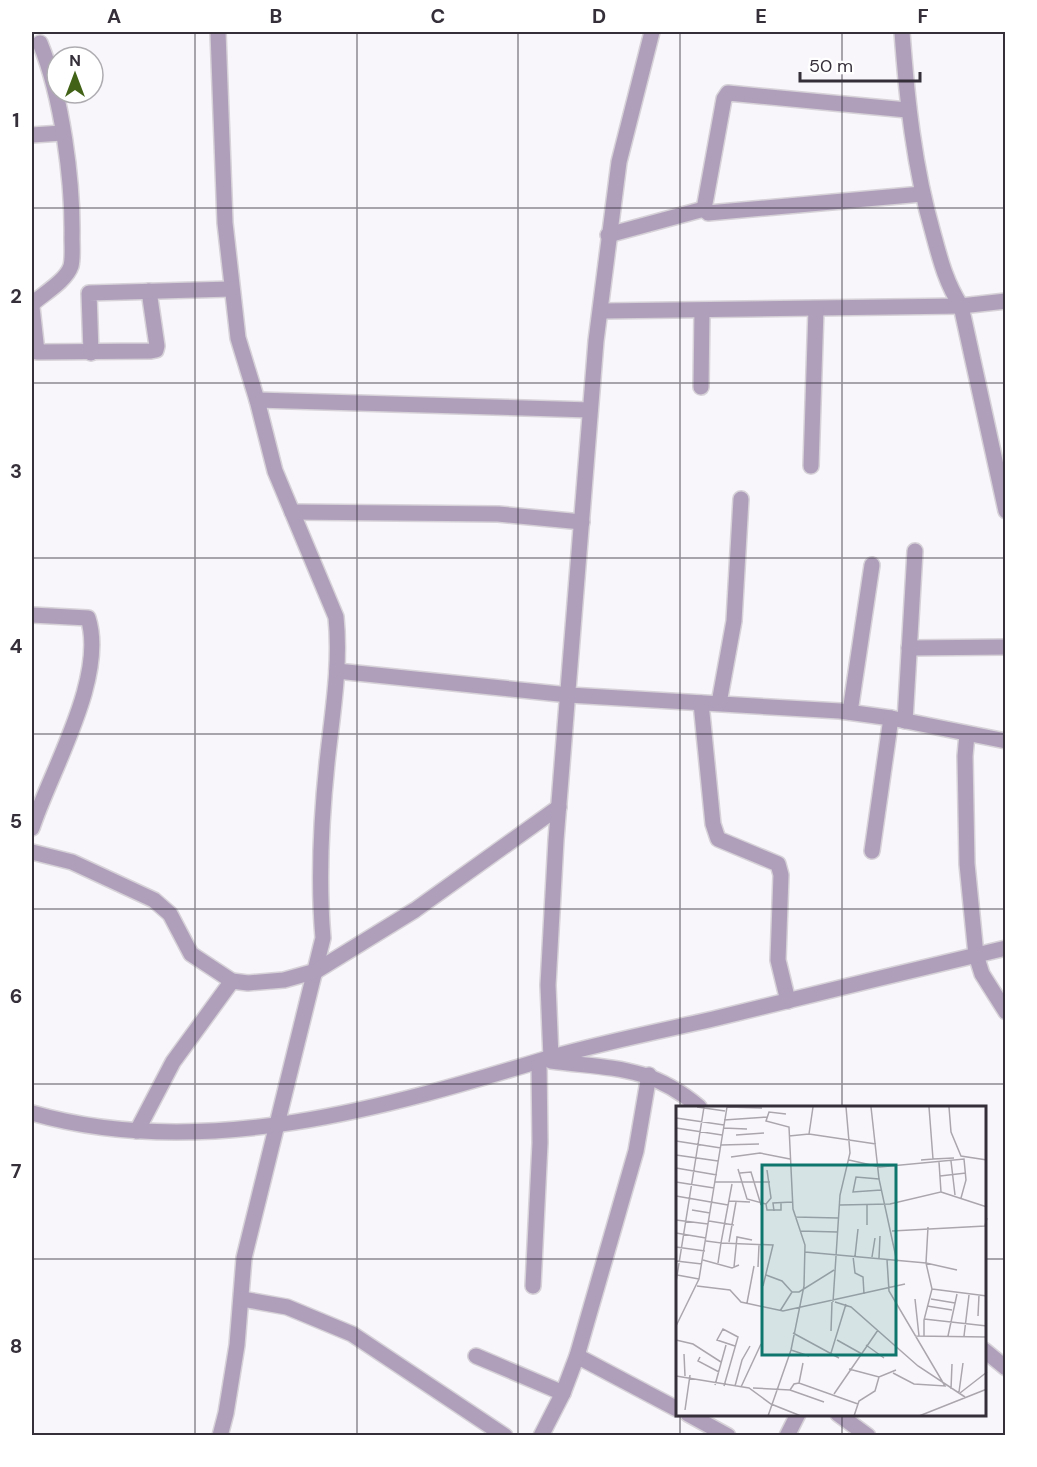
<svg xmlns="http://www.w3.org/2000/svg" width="1037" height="1467" viewBox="0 0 1037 1467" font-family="'DM Sans',sans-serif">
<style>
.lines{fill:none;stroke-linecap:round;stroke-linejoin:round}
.minor-casing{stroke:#d6d2d8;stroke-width:18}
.minor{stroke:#af9fbb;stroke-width:15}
.grid{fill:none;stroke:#352f3a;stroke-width:1.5;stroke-opacity:0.55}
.inset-road{fill:none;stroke:#aba6ae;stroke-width:1.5}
.view{fill:#0f766e;fill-opacity:0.15;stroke:#0f766e;stroke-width:3}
.inset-edge{fill:none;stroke:#352f3a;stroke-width:3}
.neatline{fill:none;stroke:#352f3a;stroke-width:2}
.grid-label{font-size:20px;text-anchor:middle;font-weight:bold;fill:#352f3a}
</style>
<rect width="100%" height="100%" fill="#f9f6fb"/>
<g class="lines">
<defs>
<g id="minor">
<path d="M 218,32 L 225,223 L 238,338 L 257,400 L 275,471 L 336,617 C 341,666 332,715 327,763 C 321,821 318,880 323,938 L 244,1258 L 237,1345 L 226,1413 L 220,1436"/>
<path d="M 902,32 C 907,100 914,167 933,233 C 940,259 946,283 961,306 L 1006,511"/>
<path d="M 907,110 L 728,93 L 724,99 L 704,209 L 708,213 L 922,194"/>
<path d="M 32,135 L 62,133"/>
<path d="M 608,235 L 704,209"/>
<path d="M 32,304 C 43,294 66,281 71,266 C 73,258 72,246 72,238 C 73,180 62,97 40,43"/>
<path d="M 32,307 L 37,352 L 151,351 L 156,350 L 157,346 L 149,291"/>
<path d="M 602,311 L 961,306 L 1006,301"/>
<path d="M 91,353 L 89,293 L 231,289"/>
<path d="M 701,387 L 702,311"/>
<path d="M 257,400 L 590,410"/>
<path d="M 811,466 L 816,309"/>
<path d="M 292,512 L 498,514 L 582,522"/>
<path d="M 32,615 L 88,618 C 107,677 51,770 32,828"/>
<path d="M 909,648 L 1006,647"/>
<path d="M 337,671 L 569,695 L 840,711 L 891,718 L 1006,741"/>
<path d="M 701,703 L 713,824 L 718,839 L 778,864 L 781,875 L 778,960 L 788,1001"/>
<path d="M 719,703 L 734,621 L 741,499"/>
<path d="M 850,712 L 872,565"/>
<path d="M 905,721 L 915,551"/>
<path d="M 967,734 L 965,756 L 967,864 L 976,955 L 982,974 L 1006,1012"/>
<path d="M 872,851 L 891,718"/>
<path d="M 32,852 L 72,862 L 154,900 L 170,914 L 191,954 L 232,981 L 248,983 L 284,980 L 316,971 L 415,910 L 559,807"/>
<path d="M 551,1058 L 548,985 L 556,840 L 596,341 L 619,162 L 652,32"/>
<path d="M 551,1061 C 612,1069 649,1065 699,1107"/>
<path d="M 32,1113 C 203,1162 388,1107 552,1057 C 605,1042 660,1031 713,1019 C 811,995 908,971 1006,948"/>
<path d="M 137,1131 L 173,1062 L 232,981"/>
<path d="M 533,1286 L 540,1143 L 539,1063"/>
<path d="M 242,1299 L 287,1307 L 352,1334 L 505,1436"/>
<path d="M 984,1350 L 1006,1368"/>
<path d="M 476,1356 L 563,1393"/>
<path d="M 577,1356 L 677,1409"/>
<path d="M 688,1414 L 728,1436"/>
<path d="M 838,1414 L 868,1436"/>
<path d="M 541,1436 L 563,1393 L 577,1356 L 636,1151 L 649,1075"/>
<path d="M 787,1436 L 798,1414"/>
</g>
</defs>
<use href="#minor" class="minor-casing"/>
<use href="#minor" class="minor"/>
</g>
<path class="grid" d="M 195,32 L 195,1436M 357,32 L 357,1436M 518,32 L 518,1436M 680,32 L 680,1107M 842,32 L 842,1107M 32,208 L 1006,208M 32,383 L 1006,383M 32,558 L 1006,558M 32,734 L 1006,734M 32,909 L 1006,909M 32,1084 L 1006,1084M 32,1259 L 677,1259M 984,1259 L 1006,1259M 680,1414 L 680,1436M 842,1414 L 842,1436"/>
<g transform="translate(676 1106)">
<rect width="310" height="310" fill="#f9f6fb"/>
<path class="inset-road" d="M 21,1 L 49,5M 51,1 L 86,2M 195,1 L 203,73 L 221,156M 273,1 L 275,26 L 285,50 L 311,54M 0,12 L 48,19M 48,14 L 91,11M 0,22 L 46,29M 47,22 L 71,23M 133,28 L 137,1M 60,29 L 88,27M 113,30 L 133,28 L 200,38M 0,35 L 45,42M 45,39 L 83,38M 0,49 L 42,55M 55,51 L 84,47 L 114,53M 257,53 L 278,52M 173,54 L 204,61 L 288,53 L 290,74 L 285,92M 245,54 L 257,53 L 253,1M 275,55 L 279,89M 0,62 L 41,69M 62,63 L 71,93 L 90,98M 64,67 L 75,66 L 85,99M 264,70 L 290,67M 203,73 L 180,71 L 177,86 L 205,84M 0,76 L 38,82M 39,76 L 94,76M 265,86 L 311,101M 0,90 L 52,99M 53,95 L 74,96M 90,98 L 95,92 L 91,64M 90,98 L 91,104 L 105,104 L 105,97M 164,99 L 214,98 L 265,86 L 263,56M 16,104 L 34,107M 98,105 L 97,97 L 116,96M 119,111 L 162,112M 0,114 L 32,118M 33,115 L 58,119M 191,119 L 191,99M 124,125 L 161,126M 216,125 L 309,120 L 311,112M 0,127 L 30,132M 30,135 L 45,137 L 56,78M 53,136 L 60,96M 0,141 L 29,145M 129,146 L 250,157 L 281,164M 177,150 L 179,167 L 187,171 L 188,188M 179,150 L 182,123M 196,151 L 199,132M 203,152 L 204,130M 27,154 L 56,162 L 63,159M 211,154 L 213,185 L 269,280 L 238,278 L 217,267M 0,155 L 26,158M 42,157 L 45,137 L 97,139 L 87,180M 58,161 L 61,131 L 76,134M 82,161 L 83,139M 1,169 L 23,173M 90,169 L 106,175 L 116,186 L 123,186 L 158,164M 0,176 L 28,1M 21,180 L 54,184 L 65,196 L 107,205 L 229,178M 256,183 L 311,190M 239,193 L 243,230M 255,193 L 279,197M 157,196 L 164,89 L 174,47 L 170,1M 159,196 L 175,201 L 242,260 L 289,291M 71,197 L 78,160M 251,200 L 276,204M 104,205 L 116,186M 302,210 L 303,189M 248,213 L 311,220M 0,220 L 23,173 L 51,1M 155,225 L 156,196M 117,227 L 163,252M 239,230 L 311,231M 248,230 L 248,214 L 256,183 L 250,157 L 252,121M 272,230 L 281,188M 288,230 L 293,189M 0,234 L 17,238 L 45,256M 161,234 L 186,248M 190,239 L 208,252M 115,244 L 133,250M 155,247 L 170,198M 8,248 L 9,270M 24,251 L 22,255 L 43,266M 173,263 L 203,271 L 220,264M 0,270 L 73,282 L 95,298 L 125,310M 123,277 L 127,257M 39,279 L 50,239M 48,280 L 62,231 L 47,223 L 41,234 L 59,240M 59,280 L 66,254 L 74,240M 65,281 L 85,238M 77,282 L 114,284 L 118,278 L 123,277 L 182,298M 275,283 L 276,258M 114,284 L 148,296M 283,286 L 287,257M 284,287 L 311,266M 158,288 L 202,224M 9,304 L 14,269M 92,310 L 115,244 L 128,180 L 129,139 L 117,103 L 113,21 L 90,15 L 93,6 L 110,8M 178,310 L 183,295 L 199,285 L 203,271M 243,310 L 311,283"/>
<path class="view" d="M 86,59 L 220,59 L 220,249 L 86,249 Z"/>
<rect width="310" height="310" class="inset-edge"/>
</g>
<rect width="1037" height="1467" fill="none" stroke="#ffffff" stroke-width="66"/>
<g transform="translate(75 75)"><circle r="28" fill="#ffffff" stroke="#aeacb0" stroke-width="1.5"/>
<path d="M0-4.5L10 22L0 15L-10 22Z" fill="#426217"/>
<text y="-9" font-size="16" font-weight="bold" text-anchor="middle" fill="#352f3a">N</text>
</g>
<path d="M800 72v9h120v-9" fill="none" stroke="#352f3a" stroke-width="3"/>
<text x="809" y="72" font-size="18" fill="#352f3a" stroke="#ffffff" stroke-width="4.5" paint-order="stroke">50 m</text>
<rect x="33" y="33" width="971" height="1401" class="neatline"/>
<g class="grid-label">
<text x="114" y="23">A</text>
<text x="276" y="23">B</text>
<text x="438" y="23">C</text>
<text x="599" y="23">D</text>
<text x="761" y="23">E</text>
<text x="923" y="23">F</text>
<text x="16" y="127">1</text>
<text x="16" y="303">2</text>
<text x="16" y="478">3</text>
<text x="16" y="653">4</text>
<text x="16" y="828">5</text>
<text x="16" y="1003">6</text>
<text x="16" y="1178">7</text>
<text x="16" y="1353">8</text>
</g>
</svg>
